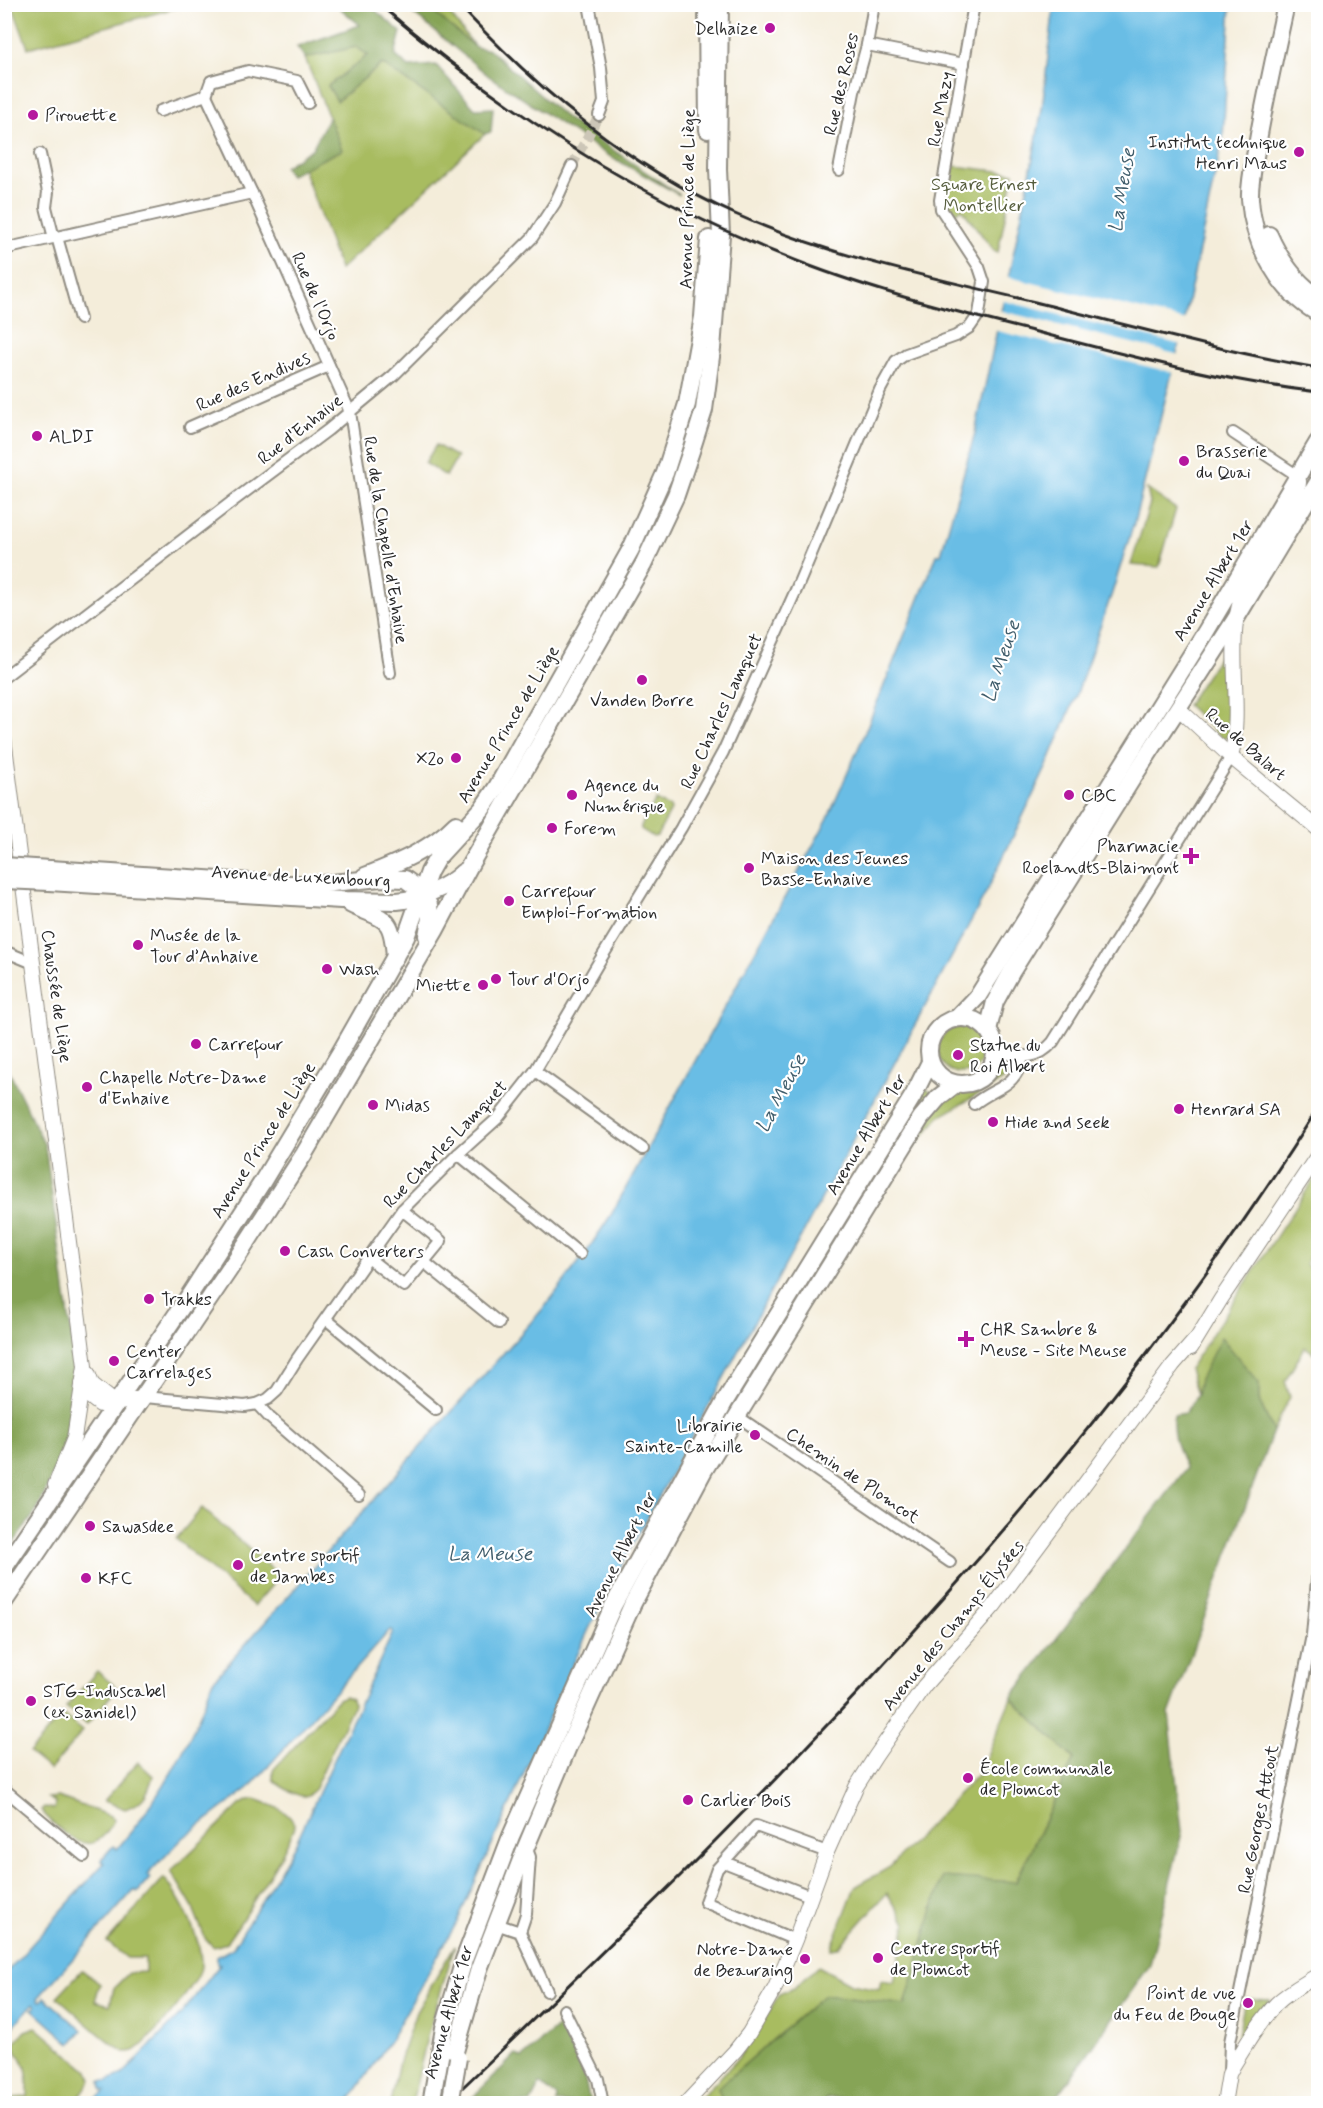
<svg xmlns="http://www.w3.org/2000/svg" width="1323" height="2108" viewBox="0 0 1323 2108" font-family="Mynerve,sans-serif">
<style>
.green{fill:#a8bc61;stroke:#6a7446;stroke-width:1.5}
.forest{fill:#86a457;stroke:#586841;stroke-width:1.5}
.water{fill:#69bde5;stroke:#4a7488;stroke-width:1.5}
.pier{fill:#f4edda}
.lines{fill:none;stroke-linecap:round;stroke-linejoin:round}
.minor-tunnel{stroke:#ccc6b7;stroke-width:10;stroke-dasharray:10 5;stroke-linecap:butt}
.minor-casing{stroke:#908c82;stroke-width:14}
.tertiary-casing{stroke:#908c82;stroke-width:16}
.primary-casing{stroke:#908c82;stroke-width:20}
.minor{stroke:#fff;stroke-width:10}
.tertiary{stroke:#fff;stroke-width:14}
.primary{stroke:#fff;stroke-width:16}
.rail{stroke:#2b2b2b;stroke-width:3}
.primary-bridge-casing{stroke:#908c82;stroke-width:20;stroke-linecap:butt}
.primary-bridge{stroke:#fff;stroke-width:16}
.poi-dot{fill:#b5179e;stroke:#fff;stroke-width:2}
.labels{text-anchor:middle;stroke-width:4.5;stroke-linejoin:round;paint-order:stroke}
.poi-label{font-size:18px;fill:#2b2b2b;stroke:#fff;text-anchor:start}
.street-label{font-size:18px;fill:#2b2b2b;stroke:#fff}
.park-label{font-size:18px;fill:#575e3e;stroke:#fff}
.water-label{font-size:20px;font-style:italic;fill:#415e6c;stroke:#fff}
</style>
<rect width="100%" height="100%" fill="#fff"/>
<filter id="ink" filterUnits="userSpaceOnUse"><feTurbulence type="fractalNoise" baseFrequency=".0167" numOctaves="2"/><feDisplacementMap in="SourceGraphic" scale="12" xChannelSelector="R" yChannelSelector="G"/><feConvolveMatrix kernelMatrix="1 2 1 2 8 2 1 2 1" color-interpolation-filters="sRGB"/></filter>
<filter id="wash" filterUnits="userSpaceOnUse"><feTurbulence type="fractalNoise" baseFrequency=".008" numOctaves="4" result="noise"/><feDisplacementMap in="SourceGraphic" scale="24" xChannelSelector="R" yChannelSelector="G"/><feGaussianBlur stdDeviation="1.35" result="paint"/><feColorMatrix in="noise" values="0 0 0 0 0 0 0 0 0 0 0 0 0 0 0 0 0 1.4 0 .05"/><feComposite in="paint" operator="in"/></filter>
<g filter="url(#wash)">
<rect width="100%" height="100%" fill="#f4edda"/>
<g class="green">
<path d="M 183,4 L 183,6 L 28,48 L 12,5 Z"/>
<path d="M 425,5 L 443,5 L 475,47 Z"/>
<path d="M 356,47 L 368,55 L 328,86 L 338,100 L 382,64 L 485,134 L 340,270 L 303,168 L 342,150 L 305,58 Z"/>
<path d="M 954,166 L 1014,173 L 998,252 L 994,251 L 962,209 L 952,215 C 943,198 949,184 954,166 Z"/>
<path d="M 436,445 L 457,457 L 446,476 L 425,463 Z"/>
<path d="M 1147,489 L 1176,509 L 1159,567 L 1131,565 L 1150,503 Z"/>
<path d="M 1220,655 L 1227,657 L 1229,736 L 1222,738 L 1187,705 Z"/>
<path d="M 656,800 L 670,807 L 671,810 L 657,836 L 653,837 L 641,829 L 641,826 Z"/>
<circle cx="961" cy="1050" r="23"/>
<path d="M 1004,1067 L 1009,1070 L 1008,1077 L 939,1117 L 901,1162 L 938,1105 L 959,1093 L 980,1089 Z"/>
<path d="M 924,1088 L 934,1093 L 830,1256 L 824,1251 Z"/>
<path d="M 1318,1173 L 1318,1237 L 1306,1264 L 1318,1279 L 1318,1335 L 1314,1353 L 1305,1347 L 1285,1381 L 1290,1397 L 1273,1431 L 1259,1400 L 1258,1383 L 1248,1372 L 1200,1379 L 1197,1395 L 1189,1369 Z"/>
<path d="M 202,1508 L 280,1576 L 254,1606 L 176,1539 Z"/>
<path d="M 97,1671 L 117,1688 L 87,1725 L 66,1707 Z"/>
<path d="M 345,1696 L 352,1699 L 353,1705 L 314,1790 C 311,1793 310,1795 305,1796 C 298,1797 277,1785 273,1779 L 273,1770 L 338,1699 Z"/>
<path d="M 1011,1698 L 1074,1759 L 1015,1883 L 942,1877 L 906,2005 L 824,1995 L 718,2088 L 723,2103 L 694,2104 L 735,2062 L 753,2039 L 779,1994 L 794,1988 L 818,1966 L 851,1984 L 879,1989 L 881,1981 L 894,1983 L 906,1923 L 887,1893 L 838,1948 L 831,1949 L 855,1887 L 890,1867 L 980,1772 Z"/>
<path d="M 62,1714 L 83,1731 L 50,1770 L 29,1753 Z"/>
<path d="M 138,1762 L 153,1776 C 147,1796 144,1802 125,1809 L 104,1801 Z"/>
<path d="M 58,1797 L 110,1816 L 114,1820 C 100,1847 86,1851 62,1831 C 54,1824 47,1818 41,1810 L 44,1807 L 54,1809 L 55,1802 L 48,1798 Z"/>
<path d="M 255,1799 C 269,1804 292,1811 295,1827 L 281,1856 L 240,1923 L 226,1943 L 214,1947 L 206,1940 L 193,1908 L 171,1871 L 241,1804 L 249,1800 Z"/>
<path d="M 164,1878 C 181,1898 202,1939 201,1966 C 201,1980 147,2046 134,2051 C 131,2052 128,2052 125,2052 C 113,2049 70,2007 57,1997 L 82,1970 L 100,1984 L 95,2001 L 110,2005 L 114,1988 L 129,1973 L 145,1972 L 145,1958 L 127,1958 L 107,1942 Z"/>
<path d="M 455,1945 L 428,2033 L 412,2103 L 390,2103 L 399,2061 L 416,2012 Z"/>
<path d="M 1245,1999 L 1270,2000 L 1246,2038 L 1238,2036 Z"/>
<path d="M 36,2027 L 88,2071 L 91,2080 L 75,2103 L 10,2103 L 10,2098 L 28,2097 C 28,2087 28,2077 26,2068 C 23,2058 13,2053 15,2042 L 25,2031 Z"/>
</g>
<g class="forest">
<path d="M 336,5 L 369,5 L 401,32 L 395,55 L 409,67 L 436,65 L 475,109 L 493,108 L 491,132 L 485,134 L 382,64 L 337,101 L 328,86 L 368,55 L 356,47 L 305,58 L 297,47 L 360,25 Z"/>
<path d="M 403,5 L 425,5 L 475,47 L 490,50 L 566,118 L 680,195 L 606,154 L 490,77 Z"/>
<path d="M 329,117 L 342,150 L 290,175 L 284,167 L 312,149 Z"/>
<path d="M 5,1063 L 45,1146 L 77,1375 L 64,1449 L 38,1509 L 5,1555 Z"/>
<path d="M 1221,1337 L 1259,1383 L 1259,1400 L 1273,1431 L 1169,1714 L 1182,1832 L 1150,1965 L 1053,2103 L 874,2104 L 871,2100 L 827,2098 L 822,2103 L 723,2103 L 718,2088 L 824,1995 L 905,2005 L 942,1877 L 1016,1882 L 1074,1759 L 1011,1698 L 1186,1469 C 1179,1451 1170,1435 1174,1415 L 1185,1413 L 1197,1395 L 1200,1379 Z"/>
<path d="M 559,2026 L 584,2074 L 590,2103 L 556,2103 L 557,2097 L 540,2084 L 530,2103 L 467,2103 L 516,2054 L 522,2058 Z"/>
</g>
<path class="water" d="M 1054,5 L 1231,5 L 1223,137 L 1178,349 L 1134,523 L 1112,593 L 1076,696 L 1046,768 L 986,893 L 828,1187 L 621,1566 L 589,1629 L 457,1922 L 389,2042 L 348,2103 L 90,2103 L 106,2091 L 102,2090 L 101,2081 L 107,2081 L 123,2074 L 183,2012 L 218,1967 L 220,1964 L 217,1964 L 217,1957 L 233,1948 L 294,1847 L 393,1632 L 392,1630 L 390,1630 L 249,1788 L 183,1838 L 147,1875 L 150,1878 L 138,1892 L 134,1890 L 38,1998 L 40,2001 L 43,2000 L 44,1997 L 82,2030 L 71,2044 L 32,2009 L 36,2007 L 34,2003 L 5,2035 L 5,1973 L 8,1971 L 104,1863 L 101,1860 L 113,1846 L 117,1849 C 160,1799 191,1745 212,1682 L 548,1303 L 585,1254 L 611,1215 L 828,818 L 861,742 L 937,555 L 941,554 L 975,433 L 1028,185 L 1042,109 Z"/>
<g class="pier">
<path d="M 1005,276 L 1187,321 L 1182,345 L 1000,300 Z"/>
<path d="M 998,310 L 1180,355 L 1175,373 L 993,330 Z"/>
</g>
</g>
<g filter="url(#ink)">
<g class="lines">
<path class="minor-tunnel" d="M 572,166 L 599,115"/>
<defs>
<g id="minor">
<path d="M 589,4 L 601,68 L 604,102 L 599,115"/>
<path d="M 867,45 L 964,64"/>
<path d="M 206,95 L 211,81 L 248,71 L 297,81 L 308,103"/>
<path d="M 160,111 L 206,95 L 252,193"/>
<path d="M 40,154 L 48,192 L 46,207 L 54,238"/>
<path d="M 839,170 L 854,92 L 867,45 L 874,4"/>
<path d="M 57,237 L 80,319"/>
<path d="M 4,249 L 252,193 L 350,412 L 390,673"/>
<path d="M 190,427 L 329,366"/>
<path d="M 1233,433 L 1298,476"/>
<path d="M 4,677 L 233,501 L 328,430 L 393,376 L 532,238 L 555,203 L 572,166"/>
<path d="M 4,831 L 17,830"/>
<path d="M 4,951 L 33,963"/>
<path d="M 996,1052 C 1020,1056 1036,1062 1053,1042 L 1231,757"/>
<path d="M 535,1071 L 643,1149"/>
<path d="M 974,1104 C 996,1086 1015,1089 1023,1057"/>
<path d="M 458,1154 L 580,1254"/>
<path d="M 367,1257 L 404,1286 L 441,1241 L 402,1210"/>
<path d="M 424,1262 L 499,1323"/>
<path d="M 326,1319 L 436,1410"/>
<path d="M 144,1397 L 245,1406 L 257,1404 L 268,1399 L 277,1391 L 297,1359 L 402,1210 L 458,1154 L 498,1118 L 535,1071 L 597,965 L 681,828 L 723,752 L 796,590 L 880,390 L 896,361 L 906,354 L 956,336 L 970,327 L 979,314 L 984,282 L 979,267 L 941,209 L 940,200 L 974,4"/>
<path d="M 257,1404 L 270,1418 L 359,1495"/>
<path d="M 737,1416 L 950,1562"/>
<path d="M 4,1789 L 84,1856"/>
<path d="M 527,1849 L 530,1857 L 526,1914 L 520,1932 L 547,1991"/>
<path d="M 724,1862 L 810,1896"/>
<path d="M 496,1924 L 520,1932"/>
<path d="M 795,1940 L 705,1902 L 717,1869 L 756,1826 L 827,1852"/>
<path d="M 564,2010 L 598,2079 L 603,2104"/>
<path d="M 1229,2073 L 1230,2042 L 1312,1635 L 1318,1569"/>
</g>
<g id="tertiary">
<path d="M 1178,708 L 1231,757 L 1318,829"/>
<path d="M 4,738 L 85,1366 L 74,1438 L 55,1485"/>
<path d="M 1231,757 C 1244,703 1224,646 1243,591 C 1251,568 1302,498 1299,481"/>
<path d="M 1191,1348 L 1221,1299 L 1318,1155"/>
<path d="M 88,1373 L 92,1384 L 117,1404"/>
<path d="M 82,1383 L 91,1398 L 100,1405 L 117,1404 L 144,1397"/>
<path d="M 685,2104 L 735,2051 L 749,2033 L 775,1988 L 795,1940 L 827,1852 L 856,1787 L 875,1757 L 924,1686 L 994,1606 L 1173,1365 L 1194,1341"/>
<path d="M 1224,2104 L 1229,2074 L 1233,2066 C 1246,2045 1259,2022 1276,2004 C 1288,1992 1304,1984 1318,1975"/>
</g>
<g id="primary">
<path d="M 707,4 L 708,130"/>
<path d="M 1286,4 C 1276,50 1266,94 1258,140 C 1255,159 1249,180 1250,199 C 1253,243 1279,292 1318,313"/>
<path d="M 1269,235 C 1280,260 1295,282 1318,297"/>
<path d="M 50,869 L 283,884 L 323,884 L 380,878 L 405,879 L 416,887 L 429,905 L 430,918 L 427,936"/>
<path d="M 365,876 C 398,863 432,849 456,824"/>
<path d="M 49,882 L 341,900 L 397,901 C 420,899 447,888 463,872"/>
<path d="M 350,904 C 384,921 392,913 395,957"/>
<circle cx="962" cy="1051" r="33"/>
<path d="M 957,1018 L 978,996 L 1205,633 L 1318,442"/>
<path d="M 988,1030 L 995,1002 L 1012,971 L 1132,779 L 1235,620 L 1318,482"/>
<path d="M 4,1568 L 187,1299 L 261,1184 L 340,1053 L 406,937 L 429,872 L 437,858 L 482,809 L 497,787 L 631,549 L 665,473 L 687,404 L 703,317 L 709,239"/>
<path d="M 4,1602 L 229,1270 L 304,1154 L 435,931 L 471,863 L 643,565 L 676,495 L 691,451 L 704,410 L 712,349 L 721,235 L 718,169 L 720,4"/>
<path d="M 449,2072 L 479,1969 L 526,1847 L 568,1747 L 633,1603 L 704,1470 L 921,1118 L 939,1097 L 956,1084"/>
<path d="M 431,2104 L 444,2028 L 464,1960 L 511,1836 L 613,1606 L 725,1401 L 913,1096 L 930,1062"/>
</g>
</defs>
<use href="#minor" class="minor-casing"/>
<use href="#tertiary" class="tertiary-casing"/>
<use href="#primary" class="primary-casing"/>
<use href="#minor" class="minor"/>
<use href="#tertiary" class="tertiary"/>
<use href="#primary" class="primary"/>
<g class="rail">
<path d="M 379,4 C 500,108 634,196 782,255 C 872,292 966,314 1060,338 C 1145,360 1231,382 1318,392"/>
<path d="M 458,4 C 538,90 628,166 735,214 C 833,258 940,279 1043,304 C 1134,327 1226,352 1318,368"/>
<path d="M 445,2104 C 525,2029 602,1952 680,1876 C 917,1639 1139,1392 1318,1108"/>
</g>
<defs>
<g id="primary-bridge">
<path d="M 4,866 L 50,869"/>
<path d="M 4,880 L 49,882"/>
<path d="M 450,2104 L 458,2058"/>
</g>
</defs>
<use href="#primary-bridge" class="primary-bridge-casing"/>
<use href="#primary-bridge" class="primary-bridge"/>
</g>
</g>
<g class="poi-dot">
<circle cx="770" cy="28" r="6"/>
<circle cx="33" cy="115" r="6"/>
<circle cx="1299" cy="152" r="6"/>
<circle cx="37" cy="436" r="6"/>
<circle cx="1184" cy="461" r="6"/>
<circle cx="642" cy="680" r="6"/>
<circle cx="456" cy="758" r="6"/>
<circle cx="572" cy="795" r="6"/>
<circle cx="1069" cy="795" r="6"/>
<circle cx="552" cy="828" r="6"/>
<path d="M1188 847h6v6h6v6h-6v6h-6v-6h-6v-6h6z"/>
<circle cx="749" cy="868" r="6"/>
<circle cx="509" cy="901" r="6"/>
<circle cx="138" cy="945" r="6"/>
<circle cx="327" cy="969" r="6"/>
<circle cx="496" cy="979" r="6"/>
<circle cx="483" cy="985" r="6"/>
<circle cx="196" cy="1044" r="6"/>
<circle cx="958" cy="1055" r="6"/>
<circle cx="87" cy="1087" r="6"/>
<circle cx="373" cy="1105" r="6"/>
<circle cx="1179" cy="1109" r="6"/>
<circle cx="993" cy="1122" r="6"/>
<circle cx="285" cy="1251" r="6"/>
<circle cx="149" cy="1299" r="6"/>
<path d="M963 1330h6v6h6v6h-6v6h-6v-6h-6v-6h6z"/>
<circle cx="114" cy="1361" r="6"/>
<circle cx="755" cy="1435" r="6"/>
<circle cx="90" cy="1526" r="6"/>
<circle cx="238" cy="1565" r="6"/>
<circle cx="86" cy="1578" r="6"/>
<circle cx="31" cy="1701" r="6"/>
<circle cx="968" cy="1778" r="6"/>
<circle cx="688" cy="1800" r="6"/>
<circle cx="878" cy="1958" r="6"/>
<circle cx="805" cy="1959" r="6"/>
<circle cx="1248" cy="2003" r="6"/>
</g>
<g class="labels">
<g class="poi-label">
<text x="758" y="34" text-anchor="end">Delhaize</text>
<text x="45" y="121">Pirouette</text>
<text x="1287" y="148" text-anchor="end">Institut technique<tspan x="1287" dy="21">Henri Maus</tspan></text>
<text x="49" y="442">ALDI</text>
<text x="1196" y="457">Brasserie<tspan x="1196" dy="21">du Quai</tspan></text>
<text x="642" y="706" text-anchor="middle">Vanden Borre</text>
<text x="444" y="764" text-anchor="end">X2o</text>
<text x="584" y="791">Agence du<tspan x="584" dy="21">Numérique</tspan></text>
<text x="1081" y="801">CBC</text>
<text x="564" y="834">Forem</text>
<text x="1179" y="852" text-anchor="end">Pharmacie<tspan x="1179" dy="21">Roelandts-Blaimont</tspan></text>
<text x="761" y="864">Maison des Jeunes<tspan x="761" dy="21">Basse-Enhaive</tspan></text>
<text x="521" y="897">Carrefour<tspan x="521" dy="21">Emploi-Formation</tspan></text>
<text x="150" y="941">Musée de la<tspan x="150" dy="21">Tour d’Anhaive</tspan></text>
<text x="339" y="975">Wash</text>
<text x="508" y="985">Tour d'Orjo</text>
<text x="471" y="991" text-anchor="end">Miette</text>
<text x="208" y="1050">Carrefour</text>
<text x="970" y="1051">Statue du<tspan x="970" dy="21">Roi Albert</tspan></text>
<text x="99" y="1083">Chapelle Notre-Dame<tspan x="99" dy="21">d'Enhaive</tspan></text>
<text x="385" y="1111">Midas</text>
<text x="1191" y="1115">Henrard SA</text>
<text x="1005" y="1128">Hide and seek</text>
<text x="297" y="1257">Cash Converters</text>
<text x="161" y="1305">Trakks</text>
<text x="980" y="1335">CHR Sambre &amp;<tspan x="980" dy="21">Meuse - Site Meuse</tspan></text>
<text x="126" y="1357">Center<tspan x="126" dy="21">Carrelages</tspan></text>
<text x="743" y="1431" text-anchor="end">Librairie<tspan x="743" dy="21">Sainte-Camille</tspan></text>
<text x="102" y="1532">Sawasdee</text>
<text x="250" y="1561">Centre sportif<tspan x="250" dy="21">de Jambes</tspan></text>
<text x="98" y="1584">KFC</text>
<text x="43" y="1697">STG-Induscabel<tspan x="43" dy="21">(ex. Sanidel)</tspan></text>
<text x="980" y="1774">École communale<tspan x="980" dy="21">de Plomcot</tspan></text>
<text x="700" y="1806">Carlier Bois</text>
<text x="890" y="1954">Centre sportif<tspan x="890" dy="21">de Plomcot</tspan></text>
<text x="793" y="1955" text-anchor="end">Notre-Dame<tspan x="793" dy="21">de Beauraing</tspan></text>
<text x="1236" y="1999" text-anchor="end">Point de vue<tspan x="1236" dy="21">du Feu de Bouge</tspan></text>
</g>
<g class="street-label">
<text transform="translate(841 84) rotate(-77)" y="6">Rue des Roses</text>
<text transform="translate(940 109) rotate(-80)" y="6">Rue Mazy</text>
<text transform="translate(687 199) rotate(-89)" y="6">Avenue Prince de Liège</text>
<text transform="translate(316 296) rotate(66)" y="6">Rue de l'Orjo</text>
<text transform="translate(253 381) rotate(-24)" y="6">Rue des Endives</text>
<text transform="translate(300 429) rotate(-38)" y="6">Rue d'Enhaive</text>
<text transform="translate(386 540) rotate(81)" y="6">Rue de la Chapelle d'Enhaive</text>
<text transform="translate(1213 580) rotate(-59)" y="6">Avenue Albert 1er</text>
<text transform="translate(721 711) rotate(-65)" y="6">Rue Charles Lamquet</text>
<text transform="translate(508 724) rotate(-59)" y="6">Avenue Prince de Liège</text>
<text transform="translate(1246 744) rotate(41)" y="6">Rue de Balart</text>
<text transform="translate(301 876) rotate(3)" y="6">Avenue de Luxembourg</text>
<text transform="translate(57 996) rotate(82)" y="6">Chaussée de Liège</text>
<text transform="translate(866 1134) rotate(-59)" y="6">Avenue Albert 1er</text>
<text transform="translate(263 1140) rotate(-58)" y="6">Avenue Prince de Liège</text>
<text transform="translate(445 1144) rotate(-46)" y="6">Rue Charles Lamquet</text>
<text transform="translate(853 1475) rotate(34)" y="6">Chemin de Plomcot</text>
<text transform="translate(620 1554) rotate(-63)" y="6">Avenue Albert 1er</text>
<text transform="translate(953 1625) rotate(-51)" y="6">Avenue des Champs Élysées</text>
<text transform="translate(1258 1819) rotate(-79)" y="6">Rue Georges Attout</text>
<text transform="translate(448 2012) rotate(-74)" y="6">Avenue Albert 1er</text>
</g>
<g class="park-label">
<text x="984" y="190">Square Ernest<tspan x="984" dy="21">Montellier</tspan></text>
</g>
<g class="water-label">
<text transform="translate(1121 190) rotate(-81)" y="7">La Meuse</text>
<text transform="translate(1000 661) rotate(-72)" y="7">La Meuse</text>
<text transform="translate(780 1093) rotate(-62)" y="7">La Meuse</text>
<text x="490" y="1560">La Meuse</text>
</g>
</g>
<rect width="1323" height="2108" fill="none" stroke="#fff" stroke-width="24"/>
</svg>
